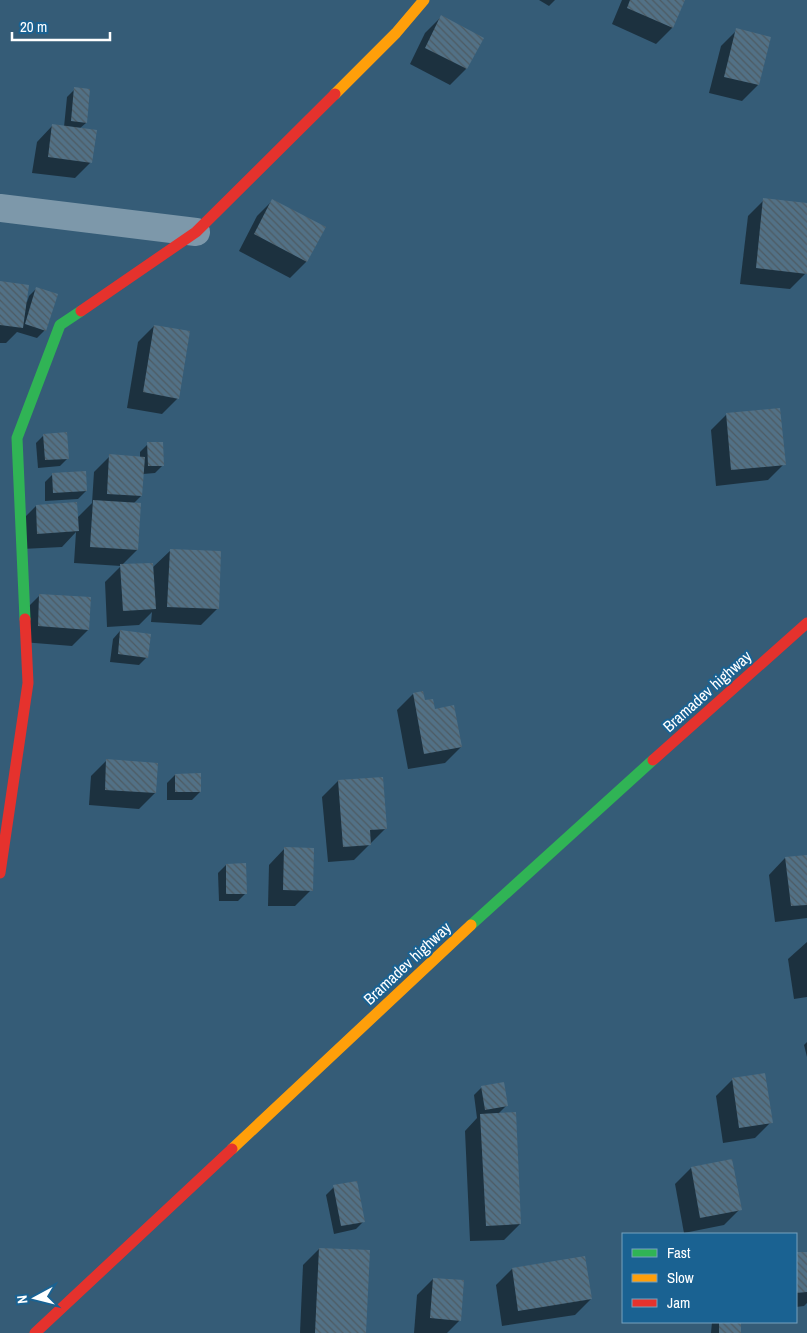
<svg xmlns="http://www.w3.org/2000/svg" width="807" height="1333" viewBox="0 0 807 1333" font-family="'Archivo Narrow',sans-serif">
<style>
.shadow{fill:#0007}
.building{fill:url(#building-back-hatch)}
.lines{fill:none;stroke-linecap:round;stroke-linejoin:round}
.street{stroke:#7d98aa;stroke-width:28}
.fast{stroke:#30b455;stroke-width:11}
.slow{stroke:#ff9f0a;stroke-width:11}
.jam{stroke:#e5322d;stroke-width:11}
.labels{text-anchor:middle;stroke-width:4;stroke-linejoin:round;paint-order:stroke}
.street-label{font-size:16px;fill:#fff;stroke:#1a6292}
</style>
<defs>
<pattern id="building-back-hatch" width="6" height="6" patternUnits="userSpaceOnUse" patternTransform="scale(1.25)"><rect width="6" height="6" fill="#527186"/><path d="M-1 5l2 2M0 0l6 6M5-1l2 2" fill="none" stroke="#4e5b63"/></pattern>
</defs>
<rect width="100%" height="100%" fill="#355c77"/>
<g class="shadow">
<path d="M 539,0 L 555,0 L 549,6 Z"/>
<path d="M 622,0 L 684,0 L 672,28 L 656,44 L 612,24 Z"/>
<path d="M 441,17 L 466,69 L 450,85 L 410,64 L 425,33 Z"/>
<path d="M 737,30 L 758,85 L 742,101 L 709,93 L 721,46 Z"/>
<path d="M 75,89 L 86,123 L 79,129 L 91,162 L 75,178 L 32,173 L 37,142 L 53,125 L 64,127 L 67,97 Z"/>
<path d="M 273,200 L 324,228 L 306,262 L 290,278 L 239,251 L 257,216 Z"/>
<path d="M 764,200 L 807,204 L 806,273 L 790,289 L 740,284 L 748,216 Z"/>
<path d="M 0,282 L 27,302 L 29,296 L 37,288 L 45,330 L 37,338 L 17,332 L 6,343 L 0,343 Z"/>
<path d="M 154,326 L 178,398 L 162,414 L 127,408 L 138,342 Z"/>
<path d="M 727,414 L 784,464 L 768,480 L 716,486 L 711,430 Z"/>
<path d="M 44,435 L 68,458 L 60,466 L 38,468 L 36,443 Z"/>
<path d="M 148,444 L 163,465 L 155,473 L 143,474 L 141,496 L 133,504 L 137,550 L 121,566 L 152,568 L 171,550 L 217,609 L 201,625 L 151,622 L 152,612 L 139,625 L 107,627 L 105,582 L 121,566 L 74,563 L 76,532 L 62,547 L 22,549 L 20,522 L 36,506 L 77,518 L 92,503 L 94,472 L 110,456 L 140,458 L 140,452 Z"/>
<path d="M 53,474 L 86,491 L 78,499 L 45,501 L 45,482 Z"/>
<path d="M 40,595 L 88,630 L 72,646 L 22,642 L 24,611 Z"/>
<path d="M 120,631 L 147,657 L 139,665 L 110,662 L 113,639 Z"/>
<path d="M 413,694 L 434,710 L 461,747 L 445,763 L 408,769 L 397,710 Z"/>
<path d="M 107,760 L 155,793 L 139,809 L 89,805 L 91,776 Z"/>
<path d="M 175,775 L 200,792 L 192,800 L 167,800 L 167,783 Z"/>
<path d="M 338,781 L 386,828 L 354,860 L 328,862 L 322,797 Z"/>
<path d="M 285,848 L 311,890 L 295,906 L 268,906 L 269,865 Z"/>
<path d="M 807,856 L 807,918 L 775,922 L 769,875 L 785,858 Z"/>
<path d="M 226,865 L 246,893 L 238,901 L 219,901 L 218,873 Z"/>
<path d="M 807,942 L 807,997 L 794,999 L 788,959 Z"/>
<path d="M 807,1042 L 807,1057 L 804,1045 Z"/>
<path d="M 764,1075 L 771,1122 L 755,1138 L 723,1143 L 716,1096 L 732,1080 Z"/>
<path d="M 482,1087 L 506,1106 L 498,1114 L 520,1224 L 504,1240 L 470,1241 L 465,1131 L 477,1118 L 474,1095 Z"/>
<path d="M 691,1168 L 740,1209 L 724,1225 L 684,1233 L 675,1184 Z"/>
<path d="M 334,1187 L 364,1221 L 356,1229 L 334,1234 L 326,1195 Z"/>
<path d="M 319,1249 L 365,1333 L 300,1333 L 303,1265 Z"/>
<path d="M 807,1253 L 807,1303 L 804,1306 L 796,1307 L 796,1254 Z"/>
<path d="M 512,1269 L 591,1299 L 575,1315 L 502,1326 L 496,1285 Z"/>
<path d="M 433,1279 L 460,1320 L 447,1333 L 414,1333 L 417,1295 Z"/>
<path d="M 712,1322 L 739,1322 L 739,1333 L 711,1333 Z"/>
</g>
<g class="building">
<path d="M 630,0 L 685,0 L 673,28 L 627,8 Z"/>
<path d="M 441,15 L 484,38 L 467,69 L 425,48 Z"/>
<path d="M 736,28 L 771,37 L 759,85 L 724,77 Z"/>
<path d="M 74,87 L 90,89 L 87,123 L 71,121 Z"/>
<path d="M 52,124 L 97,130 L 92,163 L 48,157 Z"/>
<path d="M 763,198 L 807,203 L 807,274 L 756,268 Z"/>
<path d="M 272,199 L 326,227 L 307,262 L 254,234 Z"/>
<path d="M 0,281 L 29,285 L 23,328 L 0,325 Z"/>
<path d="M 36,287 L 58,294 L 46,331 L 25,324 Z"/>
<path d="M 154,325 L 190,331 L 179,399 L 143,392 Z"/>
<path d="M 780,408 L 786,465 L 731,470 L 726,413 Z"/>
<path d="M 67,432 L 69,459 L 45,460 L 43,434 Z"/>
<path d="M 147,442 L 163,442 L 164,466 L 148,466 Z"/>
<path d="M 109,454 L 145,457 L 142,496 L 107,494 Z"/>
<path d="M 86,471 L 87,491 L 53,493 L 52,473 Z"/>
<path d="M 93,500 L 141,503 L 138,550 L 90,547 Z"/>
<path d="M 77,502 L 79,531 L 37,534 L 36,505 Z"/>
<path d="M 170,549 L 221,551 L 219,609 L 167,607 Z"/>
<path d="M 153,563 L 156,609 L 123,611 L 120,564 Z"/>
<path d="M 39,594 L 91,597 L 89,630 L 38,626 Z"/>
<path d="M 120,630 L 151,634 L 148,658 L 118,654 Z"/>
<path d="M 423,691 L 425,700 L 433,699 L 435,709 L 454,705 L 462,747 L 424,754 L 413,693 Z"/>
<path d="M 106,759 L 158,763 L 156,793 L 105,790 Z"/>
<path d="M 201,773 L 201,792 L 175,792 L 175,774 Z"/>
<path d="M 383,777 L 387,829 L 370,830 L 371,845 L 343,847 L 338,780 Z"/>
<path d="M 284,847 L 314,848 L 313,891 L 283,890 Z"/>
<path d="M 807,855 L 807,905 L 791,906 L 785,857 Z"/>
<path d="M 246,863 L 247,894 L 226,894 L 226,864 Z"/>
<path d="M 765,1073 L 773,1123 L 739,1128 L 732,1078 Z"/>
<path d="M 504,1082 L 508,1106 L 485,1110 L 481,1086 Z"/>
<path d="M 516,1112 L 521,1224 L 486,1226 L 480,1114 Z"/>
<path d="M 732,1159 L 742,1210 L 700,1218 L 691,1167 Z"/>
<path d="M 357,1181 L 365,1222 L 341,1226 L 333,1185 Z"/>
<path d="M 319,1248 L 370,1250 L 366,1333 L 315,1333 Z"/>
<path d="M 796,1252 L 807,1252 L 807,1292 L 796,1293 Z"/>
<path d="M 585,1256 L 592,1299 L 518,1311 L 512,1268 Z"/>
<path d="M 433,1278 L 464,1280 L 461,1321 L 430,1318 Z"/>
<rect x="719" y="1322" width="22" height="11"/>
</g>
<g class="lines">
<path class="street" d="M 0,208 L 196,232"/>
<g class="fast">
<path d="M 25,619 L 17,438 L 60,325 L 81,311"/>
<path d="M 471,925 L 653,760"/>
</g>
<g class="slow">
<path d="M 335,94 L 396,33 L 424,0"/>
<path d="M 232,1149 L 471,925"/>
</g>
<g class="jam">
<path d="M 81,311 L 196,232 L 335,94"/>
<path d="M 653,760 L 807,623"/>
<path d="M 0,873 L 28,683 L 25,619"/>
<path d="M 35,1333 L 232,1149"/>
</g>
</g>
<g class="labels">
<g class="street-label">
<text transform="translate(707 691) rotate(-42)" y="6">Bramadev highway</text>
<text transform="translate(407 963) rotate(-43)" y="6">Bramadev highway</text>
</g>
</g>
<rect x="622" y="1233" width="175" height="90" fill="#1a6292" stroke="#76a1be"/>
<rect x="632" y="1249" width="25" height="8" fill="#30b455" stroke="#76a1be"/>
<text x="667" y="1258" font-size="15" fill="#ffffff">Fast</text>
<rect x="632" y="1274" width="25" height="8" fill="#ff9f0a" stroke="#76a1be"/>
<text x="667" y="1283" font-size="15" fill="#ffffff">Slow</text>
<rect x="632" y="1299" width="25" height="8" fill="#e5322d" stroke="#76a1be"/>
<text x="667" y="1308" font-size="15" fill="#ffffff">Jam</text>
<g transform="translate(35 1298) rotate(263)" stroke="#1a6292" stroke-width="4" paint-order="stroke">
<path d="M0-4L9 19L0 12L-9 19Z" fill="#ffffff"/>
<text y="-8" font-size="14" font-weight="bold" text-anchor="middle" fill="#ffffff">N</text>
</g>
<path d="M12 32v8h98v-8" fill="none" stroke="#ffffff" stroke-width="2.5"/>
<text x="20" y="32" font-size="15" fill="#ffffff" stroke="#1a6292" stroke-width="4" paint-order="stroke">20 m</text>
</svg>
